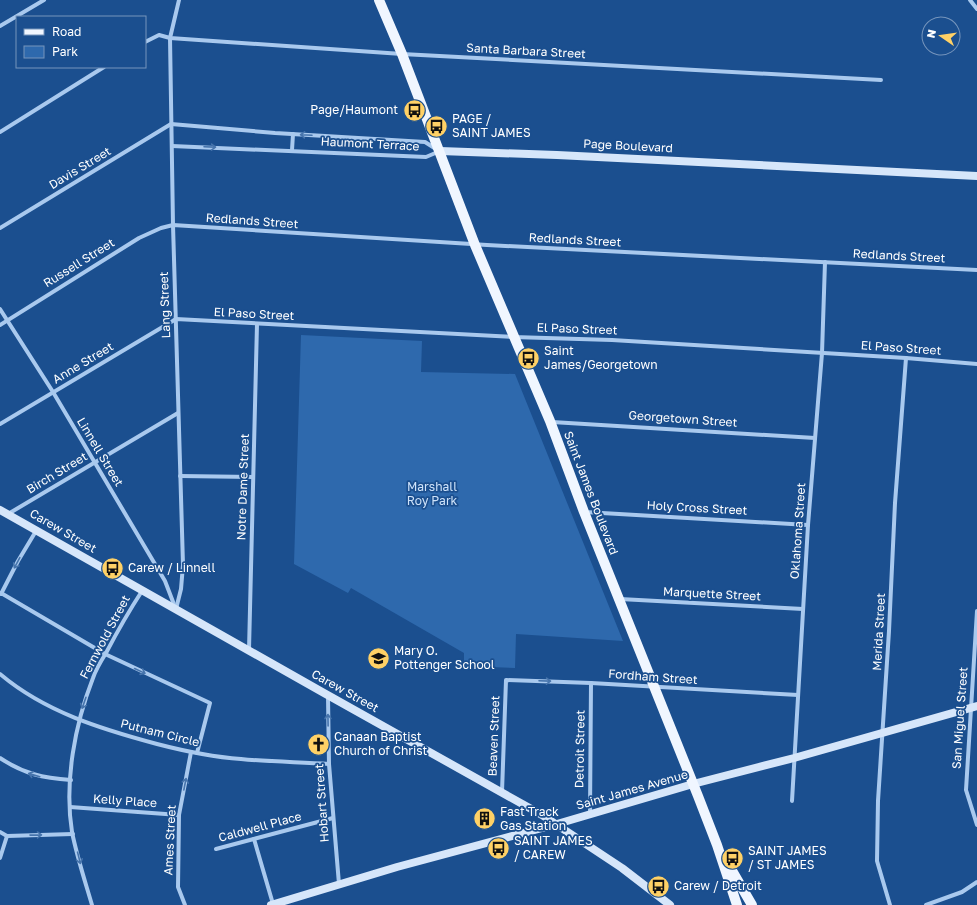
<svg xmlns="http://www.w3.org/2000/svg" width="977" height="905" viewBox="0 0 977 905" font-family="'Golos Text',sans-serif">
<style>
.green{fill:#2e69ad}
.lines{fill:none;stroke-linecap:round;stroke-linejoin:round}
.street{stroke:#a9c9ee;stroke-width:4}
.secondary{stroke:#d6e6fa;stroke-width:8}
.primary{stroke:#f0f6ff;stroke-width:10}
.oneway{stroke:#4674ac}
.labels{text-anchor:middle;stroke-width:3.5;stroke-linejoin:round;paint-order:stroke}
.street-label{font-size:12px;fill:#fff;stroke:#1b4f8f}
.poi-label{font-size:12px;fill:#fff;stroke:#1b4f8f;text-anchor:start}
.park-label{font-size:12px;fill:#cfe3fa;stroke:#1b4f8f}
</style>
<rect width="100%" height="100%" fill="#1b4f8f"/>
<path class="green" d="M 301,335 L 422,341 L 421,372 L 515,374 L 623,641 L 516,634 L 515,668 L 464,666 L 464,653 L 351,588 L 348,593 L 294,564 Z"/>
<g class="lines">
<g class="street">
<path d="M 970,0 L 977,9"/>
<path d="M 0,26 L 44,0"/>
<path d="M 145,42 L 159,35 L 170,38 L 402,54 L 881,80"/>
<path d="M 0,132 L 104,67"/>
<path d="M 172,146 L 426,157 L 440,151"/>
<path d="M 292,150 L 293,134"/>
<path d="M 0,228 L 171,124 L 275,133 L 425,142 L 436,149"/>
<path d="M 0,309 L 53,392 L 165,581 L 175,607"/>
<path d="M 0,325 L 139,238 L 161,228 L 173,225 L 487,245 L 977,270"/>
<path d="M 552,422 L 815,438"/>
<path d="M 0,424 L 176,319 L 513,337 L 612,340 L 906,358 L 977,364"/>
<path d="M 180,476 L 253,477"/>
<path d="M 585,512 L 808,525"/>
<path d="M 8,514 L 178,413"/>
<path d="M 1,593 L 105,654 L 210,703 L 197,753"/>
<path d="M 1,594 L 18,561 L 36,531"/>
<path d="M 620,599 L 803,609"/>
<path d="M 176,609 L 181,589 L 183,565 L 173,225 L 170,38 L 179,0"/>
<path d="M 977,611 L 966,790 L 977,825"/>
<path d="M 249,650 L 257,324"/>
<path d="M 0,674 C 45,712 101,729 157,744 C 184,751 213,757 241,759 C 270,762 300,762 329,764"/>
<path d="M 328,696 L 329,764 L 339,884"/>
<path d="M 0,758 C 24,774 43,778 71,780"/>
<path d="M 502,792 L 506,680 L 591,683 L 798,695"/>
<path d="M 792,801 L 808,525 L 822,353 L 825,262"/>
<path d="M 70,807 L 179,815"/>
<path d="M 590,814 L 591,683"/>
<path d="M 0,832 L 7,836 L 73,834"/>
<path d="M 254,839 L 273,904"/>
<path d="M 216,849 L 333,818"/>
<path d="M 0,858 L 7,836"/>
<path d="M 92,905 C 85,881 77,857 72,832 C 64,782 75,724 93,678 C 96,669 101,661 106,653 C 117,632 129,611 142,591"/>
<path d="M 185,905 L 178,887 L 179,815 L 191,752"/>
<path d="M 890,905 L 877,861 L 878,801 L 889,631 L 895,503 L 906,358"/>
<path d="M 926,905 L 962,892 L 977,882"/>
</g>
<g class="secondary">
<path d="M 440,151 L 557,155 L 977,176"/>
<path d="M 0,510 L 324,693 L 542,815 L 622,868 L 670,905"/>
<path d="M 271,905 L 397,867 L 557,824 L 693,784 L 794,758 L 977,706"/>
</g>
<g class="primary">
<path d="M 379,0 L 402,54 L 475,245 L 550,421 L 584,512 L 698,796 L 717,845 L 737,905"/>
<path d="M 727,862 L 752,905"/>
</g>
</g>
<defs><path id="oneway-shaft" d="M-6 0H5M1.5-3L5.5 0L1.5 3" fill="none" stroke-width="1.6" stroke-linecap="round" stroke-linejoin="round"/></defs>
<g class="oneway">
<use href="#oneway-shaft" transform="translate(306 135) rotate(-177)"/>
<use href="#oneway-shaft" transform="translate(210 147) rotate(2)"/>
<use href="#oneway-shaft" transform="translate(17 563) rotate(118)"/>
<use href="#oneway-shaft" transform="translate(140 671) rotate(25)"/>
<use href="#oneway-shaft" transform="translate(545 681) rotate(2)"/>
<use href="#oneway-shaft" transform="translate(84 703) rotate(109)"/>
<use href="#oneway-shaft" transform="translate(328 720) rotate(-91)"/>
<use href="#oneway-shaft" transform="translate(34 775) rotate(-164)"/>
<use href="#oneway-shaft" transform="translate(185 784) rotate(-79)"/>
<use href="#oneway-shaft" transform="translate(36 835) rotate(-1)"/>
<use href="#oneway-shaft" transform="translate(79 858) rotate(76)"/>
</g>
<defs>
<symbol id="bus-disc" viewBox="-11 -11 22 22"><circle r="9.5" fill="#ffd166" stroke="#1b4f8f"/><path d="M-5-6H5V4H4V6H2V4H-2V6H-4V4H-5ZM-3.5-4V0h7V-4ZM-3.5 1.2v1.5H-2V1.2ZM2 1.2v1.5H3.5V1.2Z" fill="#111"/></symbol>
<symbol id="school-disc" viewBox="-11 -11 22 22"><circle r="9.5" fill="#ffd166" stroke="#1b4f8f"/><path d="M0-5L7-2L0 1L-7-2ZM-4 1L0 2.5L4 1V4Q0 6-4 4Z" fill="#111"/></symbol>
<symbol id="church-disc" viewBox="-11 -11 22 22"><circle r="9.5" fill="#ffd166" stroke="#1b4f8f"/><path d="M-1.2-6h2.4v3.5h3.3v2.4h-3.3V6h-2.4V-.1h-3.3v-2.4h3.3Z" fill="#111"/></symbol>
<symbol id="building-disc" viewBox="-11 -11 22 22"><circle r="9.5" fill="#ffd166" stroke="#1b4f8f"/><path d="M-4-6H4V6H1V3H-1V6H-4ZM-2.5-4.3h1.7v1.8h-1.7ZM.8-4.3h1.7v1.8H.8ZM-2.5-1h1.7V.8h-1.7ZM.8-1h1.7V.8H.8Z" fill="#111"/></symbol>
</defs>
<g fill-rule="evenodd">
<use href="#bus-disc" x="402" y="98" width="25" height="25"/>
<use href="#bus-disc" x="424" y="114" width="25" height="25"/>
<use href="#bus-disc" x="516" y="346" width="25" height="25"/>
<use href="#bus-disc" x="100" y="556" width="25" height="25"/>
<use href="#school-disc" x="366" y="646" width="25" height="25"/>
<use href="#church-disc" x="306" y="732" width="25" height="25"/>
<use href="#building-disc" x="472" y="806" width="25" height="25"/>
<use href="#bus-disc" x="486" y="836" width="25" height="25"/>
<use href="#bus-disc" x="720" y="846" width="25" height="25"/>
<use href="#bus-disc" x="646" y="874" width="25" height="25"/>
</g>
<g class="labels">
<g class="street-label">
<text transform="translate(526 51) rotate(3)" y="4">Santa Barbara Street</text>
<text transform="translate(370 144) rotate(3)" y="4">Haumont Terrace</text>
<text transform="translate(628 146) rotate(3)" y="4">Page Boulevard</text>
<text transform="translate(80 168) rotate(-31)" y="4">Davis Street</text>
<text transform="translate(252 221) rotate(4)" y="4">Redlands Street</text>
<text transform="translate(575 240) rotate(3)" y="4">Redlands Street</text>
<text transform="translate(899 256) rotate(3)" y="4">Redlands Street</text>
<text transform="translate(79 263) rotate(-32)" y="4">Russell Street</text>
<text transform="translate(165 305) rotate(-92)" y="4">Lang Street</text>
<text transform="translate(254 314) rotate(3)" y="4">El Paso Street</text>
<text transform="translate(577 329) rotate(2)" y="4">El Paso Street</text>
<text transform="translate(901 348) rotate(4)" y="4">El Paso Street</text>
<text transform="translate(83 363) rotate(-31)" y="4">Anne Street</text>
<text transform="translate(683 419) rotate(4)" y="4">Georgetown Street</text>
<text transform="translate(100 452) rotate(59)" y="4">Linnell Street</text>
<text transform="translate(57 473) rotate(-31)" y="4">Birch Street</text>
<text transform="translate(243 487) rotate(-88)" y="4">Notre Dame Street</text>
<text transform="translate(591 493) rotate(69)" y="4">Saint James Boulevard</text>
<text transform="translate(697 508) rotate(3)" y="4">Holy Cross Street</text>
<text transform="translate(63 531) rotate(30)" y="4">Carew Street</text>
<text transform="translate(798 531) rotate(-86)" y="4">Oklahoma Street</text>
<text transform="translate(712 594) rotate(3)" y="4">Marquette Street</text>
<text transform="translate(879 632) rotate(-87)" y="4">Merida Street</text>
<text transform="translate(105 637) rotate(-62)" y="4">Fernwold Street</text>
<text transform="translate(653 677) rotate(4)" y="4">Fordham Street</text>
<text transform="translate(345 691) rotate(29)" y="4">Carew Street</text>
<text transform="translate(960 718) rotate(-86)" y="4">San Miguel Street</text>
<text transform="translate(160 733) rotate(14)" y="4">Putnam Circle</text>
<text transform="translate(494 736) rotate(-88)" y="4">Beaven Street</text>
<text transform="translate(580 749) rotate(-89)" y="4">Detroit Street</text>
<text transform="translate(632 790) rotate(-16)" y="4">Saint James Avenue</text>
<text transform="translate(125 801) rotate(4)" y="4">Kelly Place</text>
<text transform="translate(322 803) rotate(-94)" y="4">Hobart Street</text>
<text transform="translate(260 827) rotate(-15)" y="4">Caldwell Place</text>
<text transform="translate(170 840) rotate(-87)" y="4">Ames Street</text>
</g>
<g class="poi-label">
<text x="398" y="114" text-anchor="end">Page/Haumont</text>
<text x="452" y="123">PAGE /<tspan x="452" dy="14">SAINT JAMES</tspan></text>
<text x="544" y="355">Saint<tspan x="544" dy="14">James/Georgetown</tspan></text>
<text x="128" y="572">Carew / Linnell</text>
<text x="394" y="655">Mary O.<tspan x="394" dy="14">Pottenger School</tspan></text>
<text x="334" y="741">Canaan Baptist<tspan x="334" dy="14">Church of Christ</tspan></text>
<text x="500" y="816">Fast Track<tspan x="500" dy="14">Gas Station</tspan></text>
<text x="514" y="845">SAINT JAMES<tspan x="514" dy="14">/ CAREW</tspan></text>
<text x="748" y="855">SAINT JAMES<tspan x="748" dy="14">/ ST JAMES</tspan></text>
<text x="674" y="890">Carew / Detroit</text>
</g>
<g class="park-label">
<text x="432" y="491">Marshall<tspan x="432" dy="14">Roy Park</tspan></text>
</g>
</g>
<rect x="16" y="16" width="130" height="52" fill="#1b4f8f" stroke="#7695bc"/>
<rect x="24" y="29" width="20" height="6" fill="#f0f6ff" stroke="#7695bc"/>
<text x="52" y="36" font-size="12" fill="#ffffff">Road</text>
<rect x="24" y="46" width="20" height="12" fill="#2e69ad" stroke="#7695bc"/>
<text x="52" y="56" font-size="12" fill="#ffffff">Park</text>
<g transform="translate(941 36) rotate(283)"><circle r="19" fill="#1b4f8f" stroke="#7695bc"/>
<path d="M0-3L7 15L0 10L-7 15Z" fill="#ffd166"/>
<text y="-6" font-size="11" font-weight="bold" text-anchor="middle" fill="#ffffff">N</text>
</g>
</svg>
